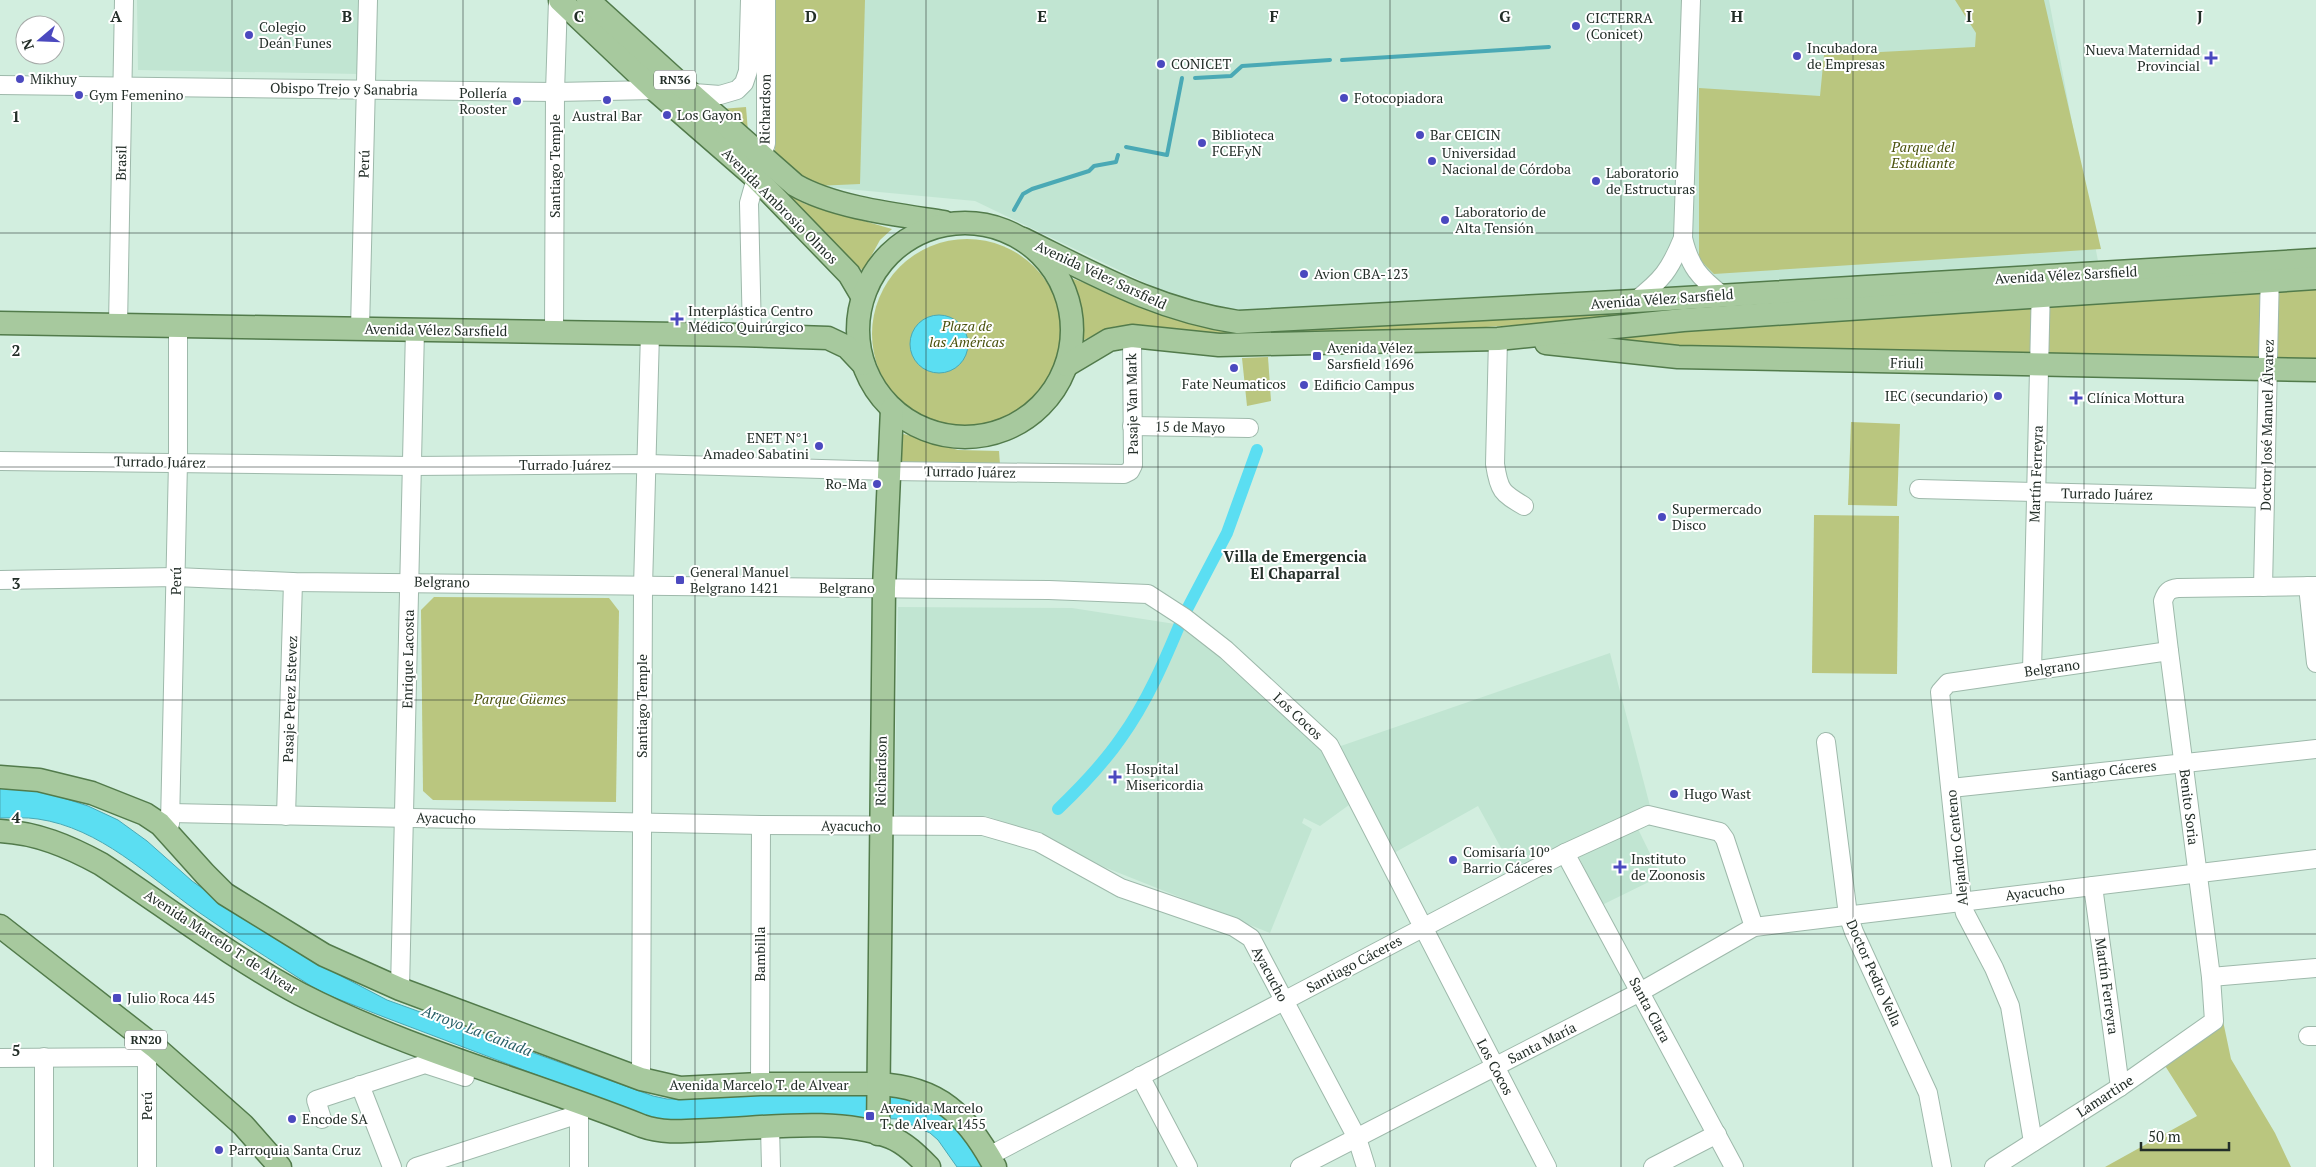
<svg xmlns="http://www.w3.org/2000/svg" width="2316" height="1167" viewBox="0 0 2316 1167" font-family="'PT Serif',serif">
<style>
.built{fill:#c1e5d2}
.green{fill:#bac67f}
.water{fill:#5bdef2;stroke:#4aa9b5}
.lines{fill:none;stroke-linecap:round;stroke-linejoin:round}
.stream{stroke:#4aa9b5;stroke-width:4}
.canal{stroke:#5bdef2;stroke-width:12}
.minor-casing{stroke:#9eb9ab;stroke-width:20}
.major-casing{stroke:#527b4b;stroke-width:25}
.minor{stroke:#fff;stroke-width:18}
.major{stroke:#a7c99e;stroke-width:22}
.grid{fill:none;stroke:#232e28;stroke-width:1;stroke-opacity:0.55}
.poi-dot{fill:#4b49bf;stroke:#fff;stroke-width:2}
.labels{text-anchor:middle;stroke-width:4;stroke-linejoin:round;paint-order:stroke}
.shield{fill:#fff;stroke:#656d68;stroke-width:1}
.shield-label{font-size:12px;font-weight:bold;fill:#232e28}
.poi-label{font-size:14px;fill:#232e28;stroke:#fff;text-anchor:start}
.street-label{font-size:14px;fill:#232e28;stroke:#fff}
.park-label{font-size:14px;font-style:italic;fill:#49510c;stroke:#fff}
.neighbourhood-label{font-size:15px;font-weight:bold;fill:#232e28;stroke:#fff}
.water-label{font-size:15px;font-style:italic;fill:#296068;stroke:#fff}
.grid-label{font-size:16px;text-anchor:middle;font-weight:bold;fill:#232e28;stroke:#fff;stroke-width:4;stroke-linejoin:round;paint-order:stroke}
</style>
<rect width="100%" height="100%" fill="#d2eedf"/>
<g class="built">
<path d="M 137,0 L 361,0 L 359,74 L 138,70 Z"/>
<path d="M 774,0 L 2049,0 L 2098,261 L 1253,317 L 1197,305 L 1154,287 L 975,201 L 815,186 L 775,152 Z"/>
<path d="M 898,607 L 1072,608 L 1188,626 L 1323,749 L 1349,805 L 1320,826 L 1304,818 L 1302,823 L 1312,829 L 1270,933 L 1104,867 L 1038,834 L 986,816 L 902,817 L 894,814 Z"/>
<path d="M 1610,653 L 1650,806 L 1512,868 L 1478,806 L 1394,853 L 1335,748 Z"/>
<path d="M 1638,829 L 1661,876 L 1602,905 L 1579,857 Z"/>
</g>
<g class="green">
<path d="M 774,0 L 865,0 L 860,184 L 815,186 L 799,176 L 775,152 Z"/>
<path d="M 1955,0 L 2044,0 L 2101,249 L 1714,274 L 1699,259 L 1699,88 L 1820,96 L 1824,55 L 1975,47 L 1976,33 Z"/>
<path d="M 746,107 L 748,132 L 721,109 Z"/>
<path d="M 781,191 L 805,204 L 892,229 L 880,240 L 863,271 L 778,194 Z"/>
<circle cx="967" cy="334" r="95"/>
<path d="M 1063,275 L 1165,313 L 2017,284 L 1644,317 L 1245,342 L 1119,326 L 1108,328 L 1084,340 L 1077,306 Z"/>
<path d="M 2316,278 L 2316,370 L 1911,363 L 1498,339 Z"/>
<path d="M 1268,357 L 1271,401 L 1247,406 L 1242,358 Z"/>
<path d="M 1851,422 L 1900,424 L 1897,506 L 1848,505 Z"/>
<path d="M 904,434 L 958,450 L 999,451 L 1000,465 L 902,464 L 898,460 L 902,435 Z"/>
<path d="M 1814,515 L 1899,516 L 1897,674 L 1812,673 Z"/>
<path d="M 434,597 L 609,598 L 619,611 L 616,802 L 433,800 L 423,791 L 421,610 Z"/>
<path d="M 2223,1021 L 2231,1059 L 2275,1133 L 2291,1167 L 2105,1167 L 2197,1116 L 2162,1061 Z"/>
</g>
<g class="water">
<circle cx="939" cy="344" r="29"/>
<path d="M 0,787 L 45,792 L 88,806 L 118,820 L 147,841 L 192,881 L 226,905 L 320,965 L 387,1000 L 653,1096 L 667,1099 L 685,1099 L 717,1096 L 891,1092 L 938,1111 L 965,1136 L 982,1167 L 957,1167 L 938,1140 L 930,1133 L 898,1119 L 788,1116 L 673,1122 L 645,1116 L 384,1017 L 328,995 L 311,986 C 273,961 234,937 197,911 C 148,876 100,828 38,819 C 26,817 12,818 0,818 Z"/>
</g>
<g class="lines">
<g class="stream">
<path d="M 1342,60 L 1549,47"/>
<path d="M 1195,78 L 1231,76 L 1242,66 L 1330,60"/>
<path d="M 1126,147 L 1167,155 L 1182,78"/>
<path d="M 1014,210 L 1023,194 L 1032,189 L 1089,171 L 1094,166 L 1116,162 L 1118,155"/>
</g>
<g class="canal">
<path d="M 1184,615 L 1227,533 L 1257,450"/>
<path d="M 1058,809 C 1081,787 1103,764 1121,738 C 1147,702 1165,660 1182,619"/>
</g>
<defs>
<g id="minor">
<path d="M 1691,0 L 1683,238 C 1690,267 1699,277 1722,295"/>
<path d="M 0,85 L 555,92 L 655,90 L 720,95 L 737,90 L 744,83 L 748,71 L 750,0"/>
<path d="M 1635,301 C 1662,280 1670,270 1683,238"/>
<path d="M 118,326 L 124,0"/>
<path d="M 360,329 L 368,0"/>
<path d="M 554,332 L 555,92 L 558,0"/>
<path d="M 752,335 L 749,203 L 766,143 L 766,0"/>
<path d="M 1498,339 L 1495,464 C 1499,491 1502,493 1524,506"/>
<path d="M 1132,426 L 1249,428"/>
<path d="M 0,461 L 412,466 L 648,464 L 890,471 L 1124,474 L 1130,471 L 1133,465 L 1132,336"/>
<path d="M 1919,489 L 2265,498"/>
<path d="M 0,580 L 176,577 L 293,582 L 1049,590 L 1148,594 L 1185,618 L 1226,650 L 1329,745 L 1547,1167"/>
<path d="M 2308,586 L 2316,663"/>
<path d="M 2263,587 L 2270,270"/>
<path d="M 2032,671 L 2041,284"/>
<path d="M 1826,742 L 1848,915 L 1854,932 L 1928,1093 L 1942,1167"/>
<path d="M 1951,788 L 2316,749"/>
<path d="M 170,813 L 761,825 L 983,826 L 1038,842 L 1121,888 L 1234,927 L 1251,938 L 1357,1138 L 1366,1167"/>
<path d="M 286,816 L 293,582"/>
<path d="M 170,824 L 178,462 L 178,327"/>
<path d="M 1565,853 L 1734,1167"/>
<path d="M 2093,886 L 2120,1087"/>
<path d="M 2211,977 L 2316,968"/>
<path d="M 400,989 L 415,329"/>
<path d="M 2308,1036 L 2316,1036"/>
<path d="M 44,1057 L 44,1167"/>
<path d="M 0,1058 L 147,1057"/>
<path d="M 1140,1076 L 1188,1167"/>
<path d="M 641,1079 L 643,587 L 650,333"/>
<path d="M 760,1084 L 761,825"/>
<path d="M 360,1085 L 392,1167"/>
<path d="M 322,1119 L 316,1100 L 425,1064 L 465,1077"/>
<path d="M 770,1127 L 771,1167"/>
<path d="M 2033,1142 L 2010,1006 L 1994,968 L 1965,913 L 1962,901 L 1940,692 L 1948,683 L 2169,651"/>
<path d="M 989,1156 L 1565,853 L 1648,815 L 1720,832 L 1725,839 L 1754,927"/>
<path d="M 147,1167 L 147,1057 L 154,1047"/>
<path d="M 416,1167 L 579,1114"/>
<path d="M 579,1167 L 579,1114 L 582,1105"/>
<path d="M 1300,1167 L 1640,992 L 1754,927 L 2316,859"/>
<path d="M 1653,1167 L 1717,1134"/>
<path d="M 1994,1167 L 2120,1087 L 2214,1021 L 2211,977 L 2169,651 L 2163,601 C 2166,592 2169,589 2178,588 L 2316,586"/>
</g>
<g id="major">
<path d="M 560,0 L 655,90 L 756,178 L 849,274 L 862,296"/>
<path d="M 588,0 L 688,91 L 795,185 C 835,208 899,215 944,222"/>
<circle cx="965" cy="330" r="107"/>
<path d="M 1023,239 C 1096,275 1157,310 1238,322 L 1635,301 L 2316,260"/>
<path d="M 0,323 L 739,335 L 828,338 L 847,347 L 863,364"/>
<path d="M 1546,343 L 1678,357 L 2316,370"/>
<path d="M 1067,365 L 1109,340 L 1132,336 L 1219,345 L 1498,339 L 1683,320 L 2316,278"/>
<path d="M 0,777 L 39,780 L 92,793 L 145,814 L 160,824 L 205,874 L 225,894 L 324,955 L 400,989 L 641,1079 L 680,1088 L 760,1084 L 878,1084 C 939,1087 967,1115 995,1167"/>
<path d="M 0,831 C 37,833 68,846 101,864 C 166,907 231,957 300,994 C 409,1050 529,1081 642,1126 C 664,1134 687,1131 710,1130 C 766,1128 837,1117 890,1137 C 905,1143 917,1155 929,1167"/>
<path d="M 0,926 L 155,1047 L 243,1125 L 280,1167"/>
<path d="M 878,1134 L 884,588 L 892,409"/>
</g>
</defs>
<use href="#minor" class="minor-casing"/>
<use href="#major" class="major-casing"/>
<use href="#minor" class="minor"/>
<use href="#major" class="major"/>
</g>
<path class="grid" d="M 232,0 L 232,1167M 463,0 L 463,1167M 695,0 L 695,1167M 926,0 L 926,1167M 1158,0 L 1158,1167M 1390,0 L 1390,1167M 1621,0 L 1621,1167M 1853,0 L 1853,1167M 2084,0 L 2084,1167M 0,233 L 2316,233M 0,467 L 2316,467M 0,700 L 2316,700M 0,934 L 2316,934"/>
<g class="poi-dot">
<circle cx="1576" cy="26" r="5"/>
<circle cx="249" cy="35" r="5"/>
<circle cx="1797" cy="56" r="5"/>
<path d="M2208.5 50.5h5v5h5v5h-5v5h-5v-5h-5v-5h5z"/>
<circle cx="1161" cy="64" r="5"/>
<circle cx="20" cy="79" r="5"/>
<circle cx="79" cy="95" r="5"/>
<circle cx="1344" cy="98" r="5"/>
<circle cx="607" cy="100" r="5"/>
<circle cx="517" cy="101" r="5"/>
<circle cx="667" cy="115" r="5"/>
<circle cx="1420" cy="135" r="5"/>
<circle cx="1202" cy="143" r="5"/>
<circle cx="1432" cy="161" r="5"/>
<circle cx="1596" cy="181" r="5"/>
<circle cx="1445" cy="220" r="5"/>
<circle cx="1304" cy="274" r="5"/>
<path d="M674.5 311.5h5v5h5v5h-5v5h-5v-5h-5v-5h5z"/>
<rect x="1312" y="351" width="10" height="10" rx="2.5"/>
<circle cx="1234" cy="368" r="5"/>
<circle cx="1304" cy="385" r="5"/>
<circle cx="1998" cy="396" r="5"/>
<path d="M2073.5 390.5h5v5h5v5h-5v5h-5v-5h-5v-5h5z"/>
<circle cx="819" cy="446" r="5"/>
<circle cx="877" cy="484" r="5"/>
<circle cx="1662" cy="517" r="5"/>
<rect x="675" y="575" width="10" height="10" rx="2.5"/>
<path d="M1112.5 769.5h5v5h5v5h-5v5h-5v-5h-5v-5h5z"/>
<circle cx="1674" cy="794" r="5"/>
<circle cx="1453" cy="860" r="5"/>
<path d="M1617.5 859.5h5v5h5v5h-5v5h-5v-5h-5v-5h5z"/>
<rect x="112" y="993" width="10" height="10" rx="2.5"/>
<rect x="865" y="1111" width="10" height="10" rx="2.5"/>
<circle cx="292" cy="1119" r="5"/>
<circle cx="219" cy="1150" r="5"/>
</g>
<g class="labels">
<g class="shield">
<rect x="654" y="70.5" width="42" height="19" rx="4"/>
<rect x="125" y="1030.5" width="42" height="19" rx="4"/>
</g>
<g class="shield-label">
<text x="675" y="84">RN36</text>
<text x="146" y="1044">RN20</text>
</g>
<g class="poi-label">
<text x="1586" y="23">CICTERRA<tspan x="1586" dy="16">(Conicet)</tspan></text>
<text x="259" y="32">Colegio<tspan x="259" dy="16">Deán Funes</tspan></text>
<text x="1807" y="53">Incubadora<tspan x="1807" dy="16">de Empresas</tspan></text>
<text x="2200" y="55" text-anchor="end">Nueva Maternidad<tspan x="2200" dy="16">Provincial</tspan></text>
<text x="1171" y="69">CONICET</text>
<text x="30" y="84">Mikhuy</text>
<text x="507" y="98" text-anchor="end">Pollería<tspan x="507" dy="16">Rooster</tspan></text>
<text x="89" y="100">Gym Femenino</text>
<text x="1354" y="103">Fotocopiadora</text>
<text x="677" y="120">Los Gayon</text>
<text x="607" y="121" text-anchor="middle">Austral Bar</text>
<text x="1212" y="140">Biblioteca<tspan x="1212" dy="16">FCEFyN</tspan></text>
<text x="1430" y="140">Bar CEICIN</text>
<text x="1442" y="158">Universidad<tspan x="1442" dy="16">Nacional de Córdoba</tspan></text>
<text x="1606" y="178">Laboratorio<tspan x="1606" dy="16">de Estructuras</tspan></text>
<text x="1455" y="217">Laboratorio de<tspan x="1455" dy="16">Alta Tensión</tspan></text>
<text x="1314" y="279">Avion CBA-123</text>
<text x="688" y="316">Interplástica Centro<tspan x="688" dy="16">Médico Quirúrgico</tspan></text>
<text x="1327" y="353">Avenida Vélez<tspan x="1327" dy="16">Sarsfield 1696</tspan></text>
<text x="1234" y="389" text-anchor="middle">Fate Neumaticos</text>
<text x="1314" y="390">Edificio Campus</text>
<text x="1988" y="401" text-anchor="end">IEC (secundario)</text>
<text x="2087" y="403">Clínica Mottura</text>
<text x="809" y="443" text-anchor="end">ENET N°1<tspan x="809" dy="16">Amadeo Sabatini</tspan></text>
<text x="867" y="489" text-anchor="end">Ro-Ma</text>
<text x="1672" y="514">Supermercado<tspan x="1672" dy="16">Disco</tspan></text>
<text x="690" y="577">General Manuel<tspan x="690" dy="16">Belgrano 1421</tspan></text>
<text x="1126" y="774">Hospital<tspan x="1126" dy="16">Misericordia</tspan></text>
<text x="1684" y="799">Hugo Wast</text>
<text x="1463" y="857">Comisaría 10º<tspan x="1463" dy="16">Barrio Cáceres</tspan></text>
<text x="1631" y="864">Instituto<tspan x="1631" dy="16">de Zoonosis</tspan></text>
<text x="127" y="1003">Julio Roca 445</text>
<text x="880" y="1113">Avenida Marcelo<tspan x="880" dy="16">T. de Alvear 1455</tspan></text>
<text x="302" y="1124">Encode SA</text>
<text x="229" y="1155">Parroquia Santa Cruz</text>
</g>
<g class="street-label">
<text transform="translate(344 89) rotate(1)" y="5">Obispo Trejo y Sanabria</text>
<text transform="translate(765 109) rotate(-89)" y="5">Richardson</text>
<text transform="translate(121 163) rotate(-89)" y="5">Brasil</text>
<text transform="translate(364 164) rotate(-88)" y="5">Perú</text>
<text transform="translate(555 166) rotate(-90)" y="5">Santiago Temple</text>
<text transform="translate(780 206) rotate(45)" y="5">Avenida Ambrosio Olmos</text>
<text transform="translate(1101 275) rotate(25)" y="5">Avenida Vélez Sarsfield</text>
<text transform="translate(2066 275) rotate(-3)" y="5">Avenida Vélez Sarsfield</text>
<text transform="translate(1662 299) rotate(-4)" y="5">Avenida Vélez Sarsfield</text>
<text transform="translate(436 330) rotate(1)" y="5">Avenida Vélez Sarsfield</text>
<text transform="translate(1907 363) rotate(1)" y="5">Friuli</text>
<text transform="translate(1132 404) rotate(-91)" y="5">Pasaje Van Mark</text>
<text transform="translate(2267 425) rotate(-89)" y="5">Doctor José Manuel Álvarez</text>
<text transform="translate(1190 427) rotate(1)" y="5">15 de Mayo</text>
<text transform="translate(160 462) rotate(1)" y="5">Turrado Juárez</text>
<text x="565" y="470">Turrado Juárez</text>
<text transform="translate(970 472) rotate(1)" y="5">Turrado Juárez</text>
<text transform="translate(2036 474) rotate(-88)" y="5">Martín Ferreyra</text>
<text transform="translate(2107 494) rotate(1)" y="5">Turrado Juárez</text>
<text transform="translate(176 581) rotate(-89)" y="5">Perú</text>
<text transform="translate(442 582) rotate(1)" y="5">Belgrano</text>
<text x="847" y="593">Belgrano</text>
<text transform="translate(408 659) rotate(-89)" y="5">Enrique Lacosta</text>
<text transform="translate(2052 668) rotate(-8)" y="5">Belgrano</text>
<text transform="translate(290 699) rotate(-88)" y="5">Pasaje Perez Estevez</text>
<text transform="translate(642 706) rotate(-90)" y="5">Santiago Temple</text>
<text transform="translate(1298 716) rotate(43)" y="5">Los Cocos</text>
<text transform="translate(881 771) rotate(-89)" y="5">Richardson</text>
<text transform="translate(2104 771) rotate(-6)" y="5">Santiago Cáceres</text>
<text transform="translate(2189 807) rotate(83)" y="5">Benito Soria</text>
<text transform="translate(446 818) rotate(1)" y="5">Ayacucho</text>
<text transform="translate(851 826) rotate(1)" y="5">Ayacucho</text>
<text transform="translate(1957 848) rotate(-96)" y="5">Alejandro Centeno</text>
<text transform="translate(2035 892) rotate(-7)" y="5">Ayacucho</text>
<text transform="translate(221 942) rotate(33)" y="5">Avenida Marcelo T. de Alvear</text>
<text transform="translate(760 954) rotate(-90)" y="5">Bambilla</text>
<text transform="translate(1354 964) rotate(-28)" y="5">Santiago Cáceres</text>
<text transform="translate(1874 973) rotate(66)" y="5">Doctor Pedro Vella</text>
<text transform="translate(1270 974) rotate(62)" y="5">Ayacucho</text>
<text transform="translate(2107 986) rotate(82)" y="5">Martín Ferreyra</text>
<text transform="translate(1650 1010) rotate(62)" y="5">Santa Clara</text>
<text transform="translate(1542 1043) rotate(-27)" y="5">Santa María</text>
<text transform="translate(1495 1067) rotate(62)" y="5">Los Cocos</text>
<text x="759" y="1090">Avenida Marcelo T. de Alvear</text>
<text transform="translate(2105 1096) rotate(-33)" y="5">Lamartine</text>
<text transform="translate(147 1106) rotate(-90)" y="5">Perú</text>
</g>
<g class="park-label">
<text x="1923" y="152">Parque del<tspan x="1923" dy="16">Estudiante</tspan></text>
<text x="967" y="331">Plaza de<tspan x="967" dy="16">las Américas</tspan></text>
<text x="520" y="704">Parque Güemes</text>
</g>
<g class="neighbourhood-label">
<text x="1295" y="562">Villa de Emergencia<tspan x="1295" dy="17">El Chaparral</tspan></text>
</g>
<g class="water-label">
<text transform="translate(477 1031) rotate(21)" y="5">Arroyo La Cañada</text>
</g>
</g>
<g class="grid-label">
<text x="116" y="22">A</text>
<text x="347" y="22">B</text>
<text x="579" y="22">C</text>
<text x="811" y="22">D</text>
<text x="1042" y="22">E</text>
<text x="1274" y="22">F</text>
<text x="1505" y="22">G</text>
<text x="1737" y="22">H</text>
<text x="1969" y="22">I</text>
<text x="2200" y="22">J</text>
<text x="16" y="122">1</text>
<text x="16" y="356">2</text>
<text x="16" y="589">3</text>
<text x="16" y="823">4</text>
<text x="16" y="1056">5</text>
</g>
<g transform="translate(40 40) rotate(251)"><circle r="24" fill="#ffffff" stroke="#a7aba9"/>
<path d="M0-4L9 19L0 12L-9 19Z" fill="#4b49bf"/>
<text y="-8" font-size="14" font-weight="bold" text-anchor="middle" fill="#232e28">N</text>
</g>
<path d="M2141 1142v8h88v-8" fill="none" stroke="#232e28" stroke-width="2.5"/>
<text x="2148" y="1142" font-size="15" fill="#232e28" stroke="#ffffff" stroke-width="4" paint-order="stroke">50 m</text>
</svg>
